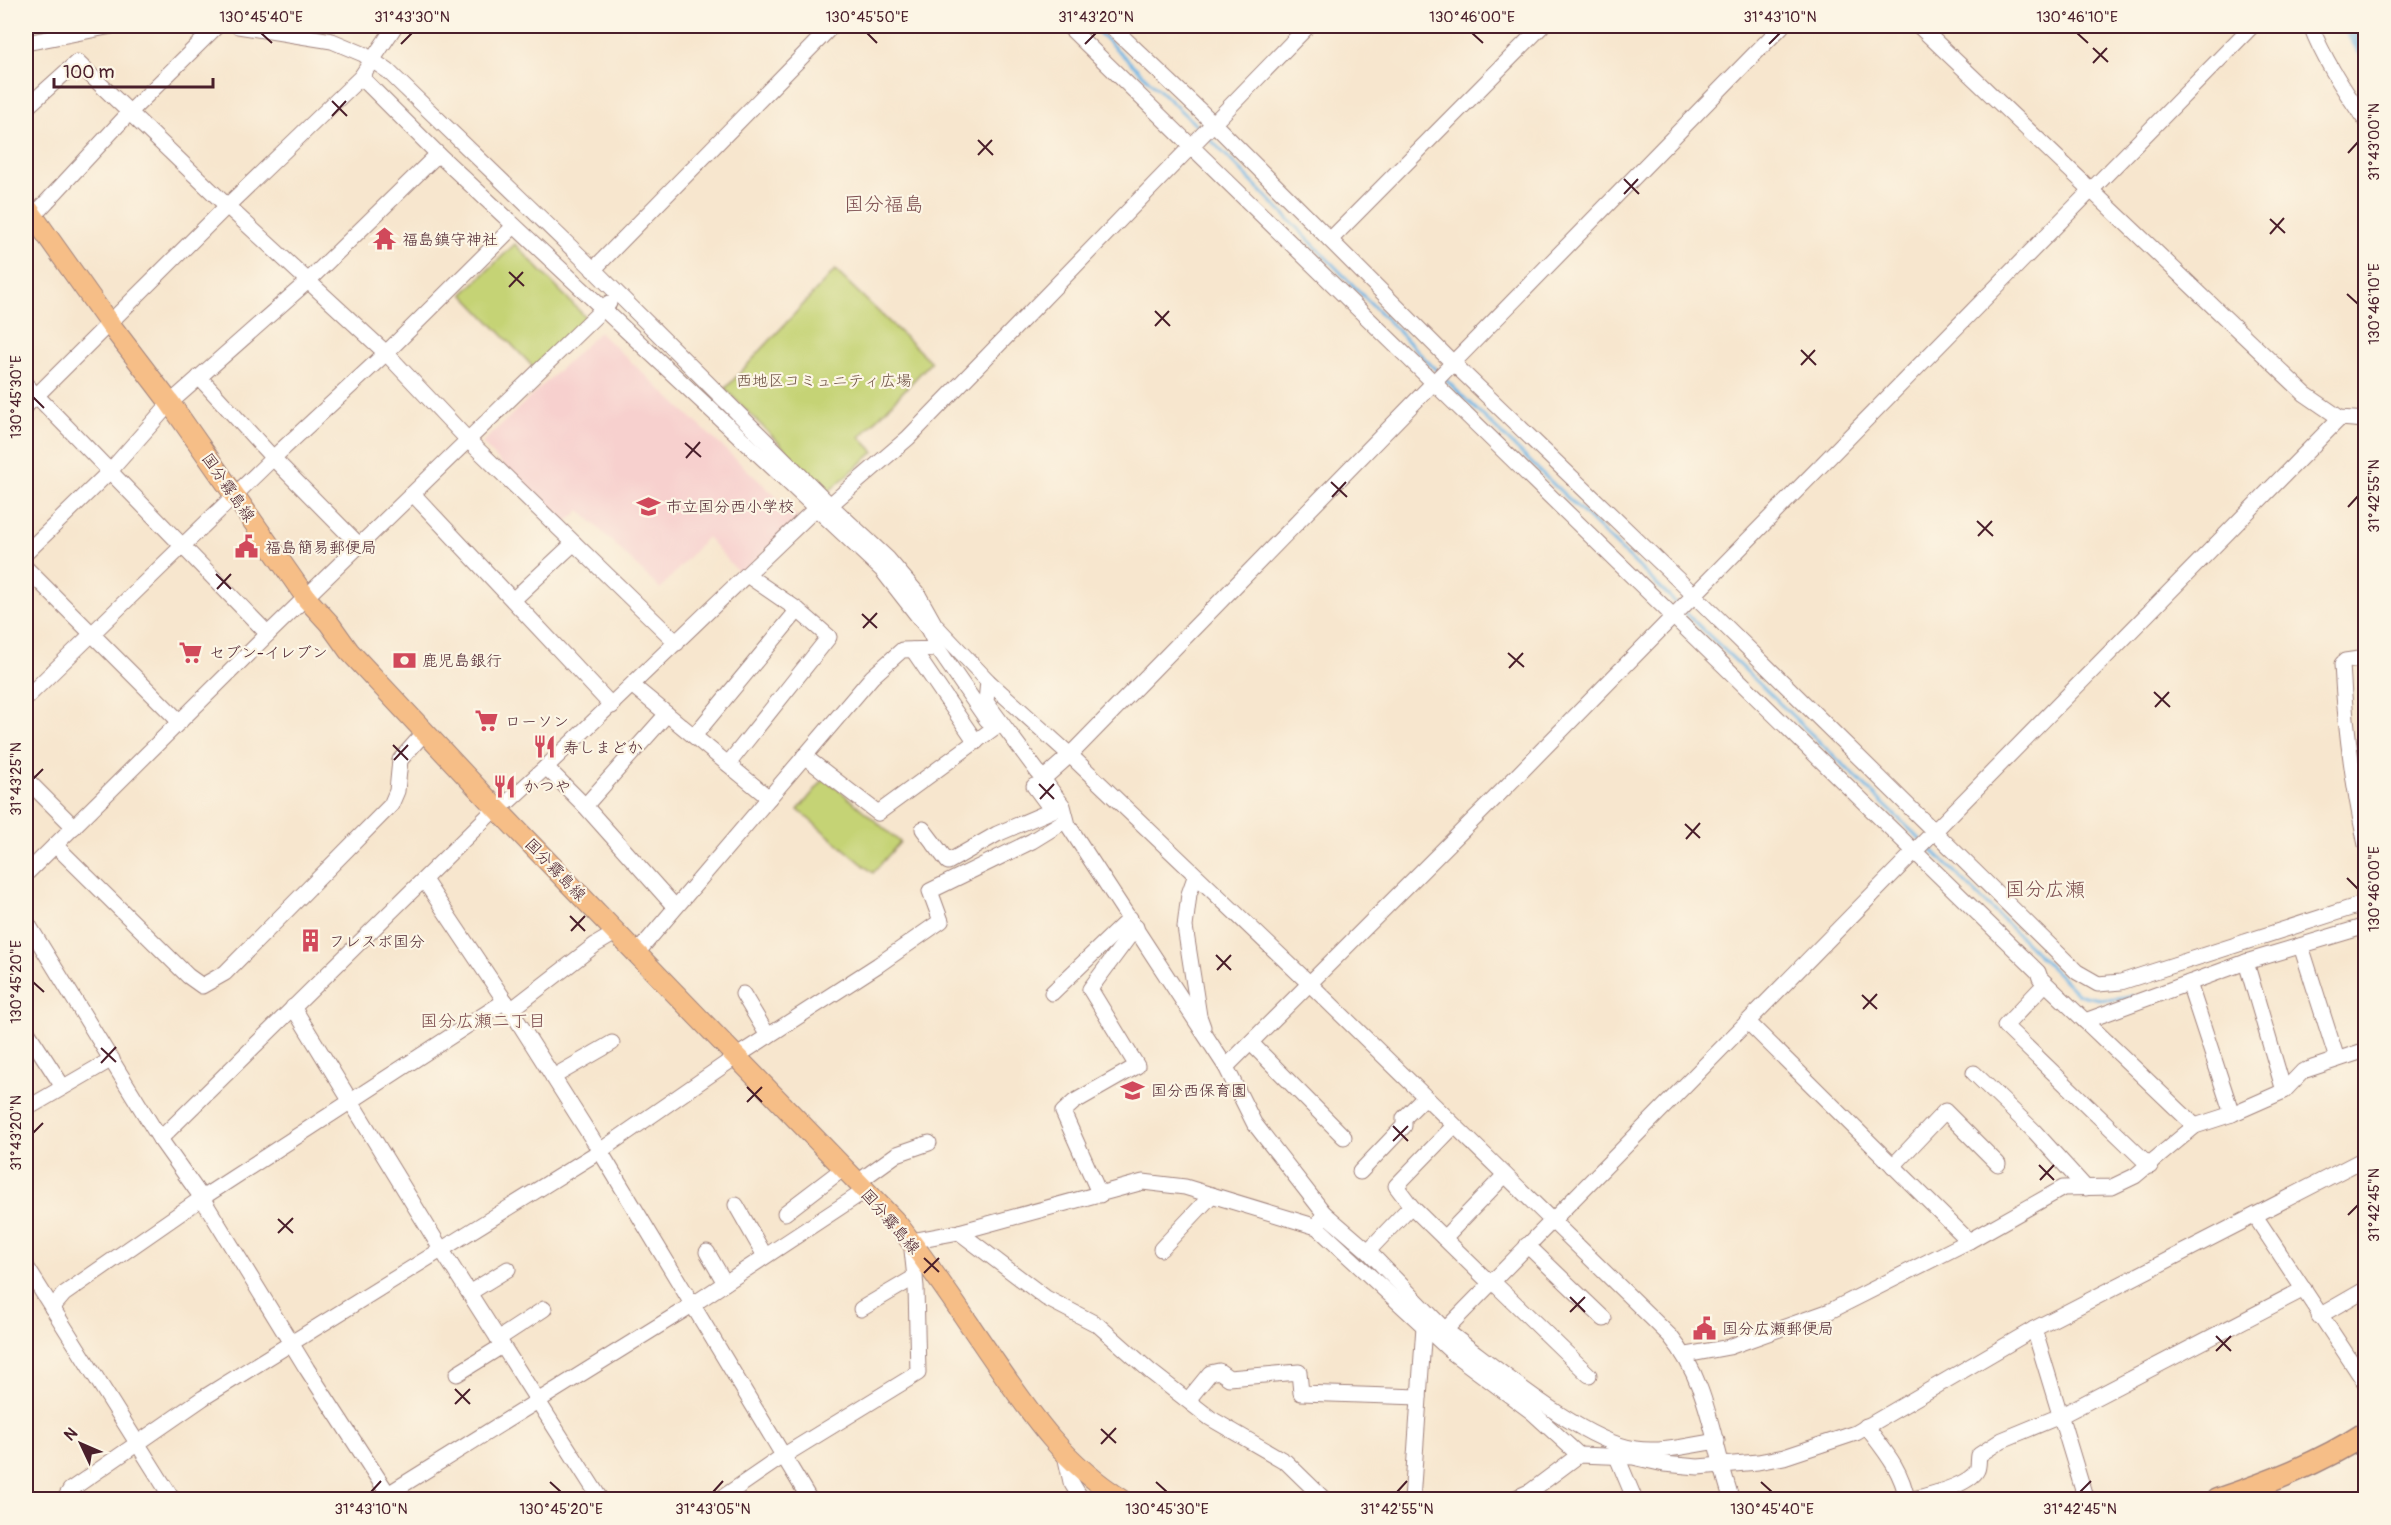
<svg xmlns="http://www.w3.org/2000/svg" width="2391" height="1525" viewBox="0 0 2391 1525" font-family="Pangolin,'Klee One',sans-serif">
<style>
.built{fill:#f7d0ce}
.green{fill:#c5d375;stroke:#887950;stroke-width:1.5}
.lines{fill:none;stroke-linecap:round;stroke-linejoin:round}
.stream{stroke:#6fb6e6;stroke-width:3}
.river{stroke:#6fb6e6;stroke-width:20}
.minor-casing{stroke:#a0827c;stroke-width:17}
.major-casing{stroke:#a0827c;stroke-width:22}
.highway-casing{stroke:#a0827c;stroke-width:25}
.minor{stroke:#fff;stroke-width:15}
.major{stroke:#f6be87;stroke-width:20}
.highway{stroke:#f6be87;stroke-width:22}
.ticks{fill:none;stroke:#4a1f2b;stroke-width:2}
.labels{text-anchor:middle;stroke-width:4.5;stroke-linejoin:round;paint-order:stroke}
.poi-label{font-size:16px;fill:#4a1f2b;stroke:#fcf5e5;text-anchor:start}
.park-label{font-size:16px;fill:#694c3e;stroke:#fcf5e5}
.street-label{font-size:16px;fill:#4a1f2b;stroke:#fcf5e5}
.neighbourhood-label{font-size:18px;fill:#7d4e50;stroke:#fcf5e5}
.quarter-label{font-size:20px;fill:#7d4e50;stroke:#fcf5e5}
.neatline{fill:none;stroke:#4a1f2b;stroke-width:2}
.ticks-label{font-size:15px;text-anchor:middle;fill:#4a1f2b}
</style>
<rect width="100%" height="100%" fill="#fcf5e5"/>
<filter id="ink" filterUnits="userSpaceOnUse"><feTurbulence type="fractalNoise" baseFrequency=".0167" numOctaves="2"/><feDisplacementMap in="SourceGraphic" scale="12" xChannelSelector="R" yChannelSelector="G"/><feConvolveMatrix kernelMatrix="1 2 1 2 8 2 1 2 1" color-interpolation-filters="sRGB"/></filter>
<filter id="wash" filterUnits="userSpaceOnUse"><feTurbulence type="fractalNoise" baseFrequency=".008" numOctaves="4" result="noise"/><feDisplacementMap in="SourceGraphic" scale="24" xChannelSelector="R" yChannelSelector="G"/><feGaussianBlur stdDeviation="1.35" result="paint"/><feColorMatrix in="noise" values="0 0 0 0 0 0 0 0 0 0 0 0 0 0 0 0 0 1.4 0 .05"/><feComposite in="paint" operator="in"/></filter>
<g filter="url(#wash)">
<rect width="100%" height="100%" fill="#f7e6ce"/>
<path class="built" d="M 599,332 L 798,517 L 741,575 L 707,537 L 660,589 L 580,510 L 561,527 L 482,443 Z"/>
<g class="green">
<path d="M 515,244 L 591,323 L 539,373 L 463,294 Z"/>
<path d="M 835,270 L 931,362 L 860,437 L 874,452 L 828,492 L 725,389 Z"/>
<path d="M 825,778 L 900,842 L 873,873 L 798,810 Z"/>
</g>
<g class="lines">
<g class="stream">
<path d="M 1092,26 L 1201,130"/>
<path d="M 26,28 L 44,26"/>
<path d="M 1208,137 L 1438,372"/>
<path d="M 1445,379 L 1677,604"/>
<path d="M 1684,611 L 1921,840"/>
<path d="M 1928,846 L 2078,994 C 2097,1000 2114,1002 2133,996"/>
</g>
<path class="river" d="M 2352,26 L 2366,48"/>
</g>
</g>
<g filter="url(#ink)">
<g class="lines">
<defs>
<g id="minor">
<path d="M 238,26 L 332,41 L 363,54 L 388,71 L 583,259 L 830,505 L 888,559 L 917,593 L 935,625 L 988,681 L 1070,755 L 1310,984 L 1670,1336 C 1710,1384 1712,1443 1732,1500"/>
<path d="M 1068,26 L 2038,972 L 2040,978 L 2195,1126"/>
<path d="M 1111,26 L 1213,123 L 1452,362 L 1694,595 L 2077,972 L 2098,984 L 2121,982 L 2366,903"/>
<path d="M 1919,26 L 2305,394 L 2340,418 L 2366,420"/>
<path d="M 2311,26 C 2324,60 2344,91 2366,121"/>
<path d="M 26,43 L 112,26"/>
<path d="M 361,77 L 438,154 L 882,570 L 928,629 L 938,649 L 902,650 L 872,677 L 637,953"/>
<path d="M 26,108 L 77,62 L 227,206 L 386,353 L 469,441 L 677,643"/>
<path d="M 26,224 L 130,112 L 217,26"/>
<path d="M 1330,240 L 1542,26"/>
<path d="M 593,270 L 832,26"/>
<path d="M 199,377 L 273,458 L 359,545"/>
<path d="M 26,385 L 268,634"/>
<path d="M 26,406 L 227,206 L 361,77 L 395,26"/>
<path d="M 413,494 L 612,706"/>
<path d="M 26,553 L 110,471 L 170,403 L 308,281 L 438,154"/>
<path d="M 26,568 L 180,722"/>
<path d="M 513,600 L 574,543"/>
<path d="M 938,649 L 987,720"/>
<path d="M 913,650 L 976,742"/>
<path d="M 2366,658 L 2345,661 L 2342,664 C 2345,726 2353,785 2366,845"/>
<path d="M 988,681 L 986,702 L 1063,806 L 1068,825 L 1226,1067 L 1254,1123 L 1324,1213 L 1320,1221"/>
<path d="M 633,686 L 769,798"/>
<path d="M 26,698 L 273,458 L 386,353 L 514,226"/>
<path d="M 694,736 L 798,610"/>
<path d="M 804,756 L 878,813 L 994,728"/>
<path d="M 728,764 L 829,637 L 798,610 L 747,575"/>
<path d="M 546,767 L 585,806 L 675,907"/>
<path d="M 26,779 L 74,827"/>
<path d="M 1042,780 L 1070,755 L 1782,26"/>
<path d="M 1034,786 L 1051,809"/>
<path d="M 585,806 L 667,714"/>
<path d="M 923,829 L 948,862 L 997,834 L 1060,807"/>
<path d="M 55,845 L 188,976 L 202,986 L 225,973 L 391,805 L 397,791 L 400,760 L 425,732"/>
<path d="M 26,874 L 268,634 L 609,303"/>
<path d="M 1195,877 L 1189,894 L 1185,927 L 1199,1016 L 1203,1027"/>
<path d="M 424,880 L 511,1010 L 595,945 L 617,932"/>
<path d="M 26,921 L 160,1139 L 202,1198 L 307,1369 L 392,1500"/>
<path d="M 2301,946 L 2337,1059"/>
<path d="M 2246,962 L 2284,1091"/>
<path d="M 2189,983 L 2232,1114"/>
<path d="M 2045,984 L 2005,1026 L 2150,1166"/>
<path d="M 1052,993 L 1130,918"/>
<path d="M 743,994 L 768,1036"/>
<path d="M 505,1001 L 600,1151 L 810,1500"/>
<path d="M 293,1007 L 441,1249 L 601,1500"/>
<path d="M 2085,1021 L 2246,962 L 2366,926"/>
<path d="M 26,1030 L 63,1087"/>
<path d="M 1251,1043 L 1344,1137"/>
<path d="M 1226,1067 L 1504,789 L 2252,26"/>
<path d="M 1974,1073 L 2034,1131 L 2086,1188"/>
<path d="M 553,1077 L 612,1043"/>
<path d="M 26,1109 L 112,1059"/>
<path d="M 160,1139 L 496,808 L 509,801 L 546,767 L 815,509 L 830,505 L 908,438 L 1308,26"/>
<path d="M 1893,1166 L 1945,1111 L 1998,1164"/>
<path d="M 1360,1172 L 1404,1126 L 1404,1118 L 1425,1097"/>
<path d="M 858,1182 L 897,1154 L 929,1143"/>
<path d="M 1100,1195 L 1063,1112 L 1074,1102 L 1137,1066 L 1090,989 L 1136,927"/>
<path d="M 736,1205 L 765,1256"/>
<path d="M 1411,1206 L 1396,1186 L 1454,1126"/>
<path d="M 785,1213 L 844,1168"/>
<path d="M 1324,1213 L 1368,1251 L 1445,1330 L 2340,418"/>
<path d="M 2255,1216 L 2366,1384"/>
<path d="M 959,1232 L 1046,1298 L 1098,1325 L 1151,1372 L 1210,1418 L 1286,1462 L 1325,1500"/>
<path d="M 1444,1238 L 1505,1175"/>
<path d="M 1969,1241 L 2063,1188 L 2112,1187 L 2135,1176 L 2195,1126 L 2232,1114 L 2284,1091 L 2303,1071 L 2366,1050"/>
<path d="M 1527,1245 L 1604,1319"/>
<path d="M 1161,1249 L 1212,1195"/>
<path d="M 1368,1251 L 1411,1206 L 1490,1283"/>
<path d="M 707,1252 L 725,1283"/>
<path d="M 26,1266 L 173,1500"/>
<path d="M 1492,1281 L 1589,1375"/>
<path d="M 469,1293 L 508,1269"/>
<path d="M 52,1308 L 64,1294 L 202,1198 L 505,1001"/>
<path d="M 861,1309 L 915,1277"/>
<path d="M 2319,1316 L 2366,1289"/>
<path d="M 2034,1329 L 2086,1500"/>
<path d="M 1445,1330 C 1492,1364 1579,1440 1635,1449 C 1662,1453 1691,1445 1717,1441"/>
<path d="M 498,1339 L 544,1309"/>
<path d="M 1686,1355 L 1729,1347 L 1830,1311 L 1969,1241 L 1748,1022"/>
<path d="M 457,1374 L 502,1346"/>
<path d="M 1188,1400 L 1210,1373 L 1219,1371 L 1229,1378 L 1299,1372 L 1301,1393 L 1419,1397"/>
<path d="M 1866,1426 C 1884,1450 1902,1470 1907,1500"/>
<path d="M 1065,1455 L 1071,1482 L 1082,1500"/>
<path d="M 1617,1457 L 1635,1500"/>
<path d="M 380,1499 L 692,1305 L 866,1190"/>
<path d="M 64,1500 L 70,1490 L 203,1398 L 600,1151 L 737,1056 L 878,965 L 941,921 L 930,891 L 1032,841 L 1066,820"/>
<path d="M 719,1500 L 783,1456 L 918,1373 L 916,1287 L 911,1241 L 959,1232 L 1143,1182 L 1185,1187 L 1317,1227 L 1454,1354 L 1532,1412 L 1579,1455"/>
<path d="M 1412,1500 L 1424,1326"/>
<path d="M 1511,1500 L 1531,1491 L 1579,1455 L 1633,1457 L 1664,1464 L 1698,1467 L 1758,1462 L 1784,1457 L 1856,1433 L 2034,1329 L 2366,1158"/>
<path d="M 1910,1500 C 1926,1496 1970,1485 1977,1470 C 1979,1466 1978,1459 1979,1455 L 2002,1440 L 2060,1416 L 2304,1289"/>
</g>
<path id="major" d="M 26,206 L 109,323 L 170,403 L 307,599 L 329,623 L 349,651 L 496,808 L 896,1222 C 930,1265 960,1311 991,1356 C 1030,1413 1063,1463 1123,1500"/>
<path id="highway" d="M 2217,1500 C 2268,1483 2320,1463 2366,1433"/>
</defs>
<use href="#minor" class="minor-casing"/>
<use href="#major" class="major-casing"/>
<use href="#highway" class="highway-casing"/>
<use href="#minor" class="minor"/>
<use href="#major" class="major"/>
<use href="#highway" class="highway"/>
</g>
</g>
<path class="ticks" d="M 261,33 L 272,43M 867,33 L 877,43M 1472,33 L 1483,43M 2077,33 L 2088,43M 401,44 L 412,33M 1085,44 L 1096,33M 1769,44 L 1780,33M 2093,48 L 2108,62M 2093,63 L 2107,48M 332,101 L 347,116M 332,116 L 346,101M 978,140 L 993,155M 2348,153 L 2358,142M 978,155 L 992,140M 1624,179 L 1639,194M 1624,194 L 1638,179M 2270,219 L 2285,233M 2270,234 L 2284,218M 509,272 L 524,286M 509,287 L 523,272M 2347,294 L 2358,304M 1155,311 L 1170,326M 1155,326 L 1169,311M 1801,350 L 1816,365M 1801,365 L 1815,350M 33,397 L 44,408M 685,443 L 701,457M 686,458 L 700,442M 1331,482 L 1347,497M 1332,497 L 1346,482M 2348,507 L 2358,496M 1977,521 L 1993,536M 1978,536 L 1992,521M 216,574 L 231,589M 217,589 L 231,574M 862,614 L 877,628M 863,628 L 877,613M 1508,653 L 1524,667M 1509,668 L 1523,653M 2154,692 L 2170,707M 2155,707 L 2169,692M 393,745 L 408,760M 394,760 L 408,745M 33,779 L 43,769M 1039,784 L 1054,799M 1040,799 L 1054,784M 1685,824 L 1700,838M 1686,839 L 1700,823M 2347,878 L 2358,889M 570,916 L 585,931M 571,931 L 585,916M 1216,955 L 1231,970M 1217,970 L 1231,955M 33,982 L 44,992M 1862,995 L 1877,1009M 1863,1009 L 1877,994M 101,1048 L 116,1062M 101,1063 L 116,1047M 747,1087 L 762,1102M 747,1102 L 762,1087M 1393,1126 L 1408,1141M 33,1133 L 43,1123M 1393,1141 L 1408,1126M 2039,1165 L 2054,1180M 2040,1180 L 2054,1165M 2348,1215 L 2358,1205M 278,1219 L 293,1233M 278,1233 L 293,1218M 924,1258 L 939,1272M 924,1273 L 939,1258M 1570,1297 L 1585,1312M 1570,1312 L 1585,1297M 2216,1336 L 2231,1351M 2216,1351 L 2231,1336M 455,1389 L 470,1404M 455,1404 L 470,1389M 1101,1429 L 1116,1443M 1101,1444 L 1116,1428M 550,1482 L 561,1492M 1156,1482 L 1167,1492M 1761,1482 L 1772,1492M 371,1492 L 381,1481M 713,1492 L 723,1481M 1397,1492 L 1407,1481M 2080,1492 L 2091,1481"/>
<defs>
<symbol id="temple-bare" viewBox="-9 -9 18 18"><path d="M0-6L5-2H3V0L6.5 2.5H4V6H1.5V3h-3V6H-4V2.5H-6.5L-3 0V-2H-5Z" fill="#d1495b" stroke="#fcf5e5" stroke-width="2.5" paint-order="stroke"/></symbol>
<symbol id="school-bare" viewBox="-9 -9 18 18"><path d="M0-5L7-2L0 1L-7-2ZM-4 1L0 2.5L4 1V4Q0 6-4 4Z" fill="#d1495b" stroke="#fcf5e5" stroke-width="2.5" paint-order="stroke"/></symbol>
<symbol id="civic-bare" viewBox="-9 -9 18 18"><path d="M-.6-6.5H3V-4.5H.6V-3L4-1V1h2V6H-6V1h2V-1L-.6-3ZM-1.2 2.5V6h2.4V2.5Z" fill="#d1495b" stroke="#fcf5e5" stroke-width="2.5" paint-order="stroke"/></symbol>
<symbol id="supermarket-bare" viewBox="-9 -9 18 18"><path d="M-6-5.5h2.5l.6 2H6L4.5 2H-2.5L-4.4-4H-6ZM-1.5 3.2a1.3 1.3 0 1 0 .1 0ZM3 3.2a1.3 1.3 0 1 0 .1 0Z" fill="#d1495b" stroke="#fcf5e5" stroke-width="2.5" paint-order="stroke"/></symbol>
<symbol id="bank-bare" viewBox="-9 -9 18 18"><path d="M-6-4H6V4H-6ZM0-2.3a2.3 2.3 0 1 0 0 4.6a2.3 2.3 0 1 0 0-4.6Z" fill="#d1495b" stroke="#fcf5e5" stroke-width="2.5" paint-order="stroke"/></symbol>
<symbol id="restaurant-bare" viewBox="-9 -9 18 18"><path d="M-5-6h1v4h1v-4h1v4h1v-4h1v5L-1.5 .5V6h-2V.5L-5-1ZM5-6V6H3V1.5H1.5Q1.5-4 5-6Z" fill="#d1495b" stroke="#fcf5e5" stroke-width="2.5" paint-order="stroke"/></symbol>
<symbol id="building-bare" viewBox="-9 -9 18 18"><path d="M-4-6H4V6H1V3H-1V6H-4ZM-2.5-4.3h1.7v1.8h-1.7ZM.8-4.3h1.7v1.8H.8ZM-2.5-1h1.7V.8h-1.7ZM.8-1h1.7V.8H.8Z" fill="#d1495b" stroke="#fcf5e5" stroke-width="2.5" paint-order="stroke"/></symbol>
</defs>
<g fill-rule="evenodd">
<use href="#temple-bare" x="368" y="222" width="33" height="33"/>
<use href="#school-bare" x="632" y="490" width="33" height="33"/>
<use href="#civic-bare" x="230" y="530" width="33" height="33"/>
<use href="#supermarket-bare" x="174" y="636" width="33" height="33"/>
<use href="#bank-bare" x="388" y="644" width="33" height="33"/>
<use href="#supermarket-bare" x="470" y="704" width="33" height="33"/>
<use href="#restaurant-bare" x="528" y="730" width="33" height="33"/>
<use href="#restaurant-bare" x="488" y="770" width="33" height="33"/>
<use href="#building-bare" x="294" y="924" width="33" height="33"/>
<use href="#school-bare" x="1116" y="1074" width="33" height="33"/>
<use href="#civic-bare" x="1688" y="1312" width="33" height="33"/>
</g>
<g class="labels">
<g class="poi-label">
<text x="402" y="245">福島鎮守神社</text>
<text x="666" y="512">市立国分西小学校</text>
<text x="265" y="553">福島簡易郵便局</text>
<text x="209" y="658">セブン-イレブン</text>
<text x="422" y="666">鹿児島銀行</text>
<text x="505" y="727">ローソン</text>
<text x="563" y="753">寿しまどか</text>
<text x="523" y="792">かつや</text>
<text x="329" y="947">フレスポ国分</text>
<text x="1151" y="1096">国分西保育園</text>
<text x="1722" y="1334">国分広瀬郵便局</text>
</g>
<g class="park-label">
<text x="824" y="386">西地区コミュニティ広場</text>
</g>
<g class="street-label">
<text transform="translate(229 487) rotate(55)" y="6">国分霧島線</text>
<text transform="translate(556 869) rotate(46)" y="6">国分霧島線</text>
<text transform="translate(891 1221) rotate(49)" y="6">国分霧島線</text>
</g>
<g class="neighbourhood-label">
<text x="483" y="1027">国分広瀬二丁目</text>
</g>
<g class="quarter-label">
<text x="884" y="211">国分福島</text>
<text x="2045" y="896">国分広瀬</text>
</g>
</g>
<rect width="2391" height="1525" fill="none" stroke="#fcf5e5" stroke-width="66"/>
<g transform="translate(81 1444) rotate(314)" stroke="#fcf5e5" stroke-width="4.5" paint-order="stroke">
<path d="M0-4.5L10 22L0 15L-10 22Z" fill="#4a1f2b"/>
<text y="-9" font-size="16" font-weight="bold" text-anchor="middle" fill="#4a1f2b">N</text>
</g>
<path d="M54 78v9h159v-9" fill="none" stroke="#4a1f2b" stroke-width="3"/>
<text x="63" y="78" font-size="18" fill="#4a1f2b" stroke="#fcf5e5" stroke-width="4.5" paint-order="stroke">100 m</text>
<rect x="33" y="33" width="2325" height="1459" class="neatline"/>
<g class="ticks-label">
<text x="261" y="22">130°45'40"E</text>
<text x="412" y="22">31°43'30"N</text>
<text x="867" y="22">130°45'50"E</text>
<text x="1096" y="22">31°43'20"N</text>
<text x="1472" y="22">130°46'00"E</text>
<text x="1780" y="22">31°43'10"N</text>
<text x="2077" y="22">130°46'10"E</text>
<text transform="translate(2374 142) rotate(-90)" y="5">31°43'00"N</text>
<text transform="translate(2374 304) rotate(-90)" y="5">130°46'10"E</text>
<text transform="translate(16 397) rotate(-90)" y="5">130°45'30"E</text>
<text transform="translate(2374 496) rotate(-90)" y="5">31°42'55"N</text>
<text transform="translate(16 779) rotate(-90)" y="5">31°43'25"N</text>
<text transform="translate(2374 889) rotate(-90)" y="5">130°46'00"E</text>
<text transform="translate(16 982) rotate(-90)" y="5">130°45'20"E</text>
<text transform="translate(16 1133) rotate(-90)" y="5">31°43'20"N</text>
<text transform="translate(2374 1205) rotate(-90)" y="5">31°42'45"N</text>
<text x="371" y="1514">31°43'10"N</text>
<text x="561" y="1514">130°45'20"E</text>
<text x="713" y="1514">31°43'05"N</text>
<text x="1167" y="1514">130°45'30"E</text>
<text x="1397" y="1514">31°42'55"N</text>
<text x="1772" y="1514">130°45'40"E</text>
<text x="2080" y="1514">31°42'45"N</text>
</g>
</svg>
